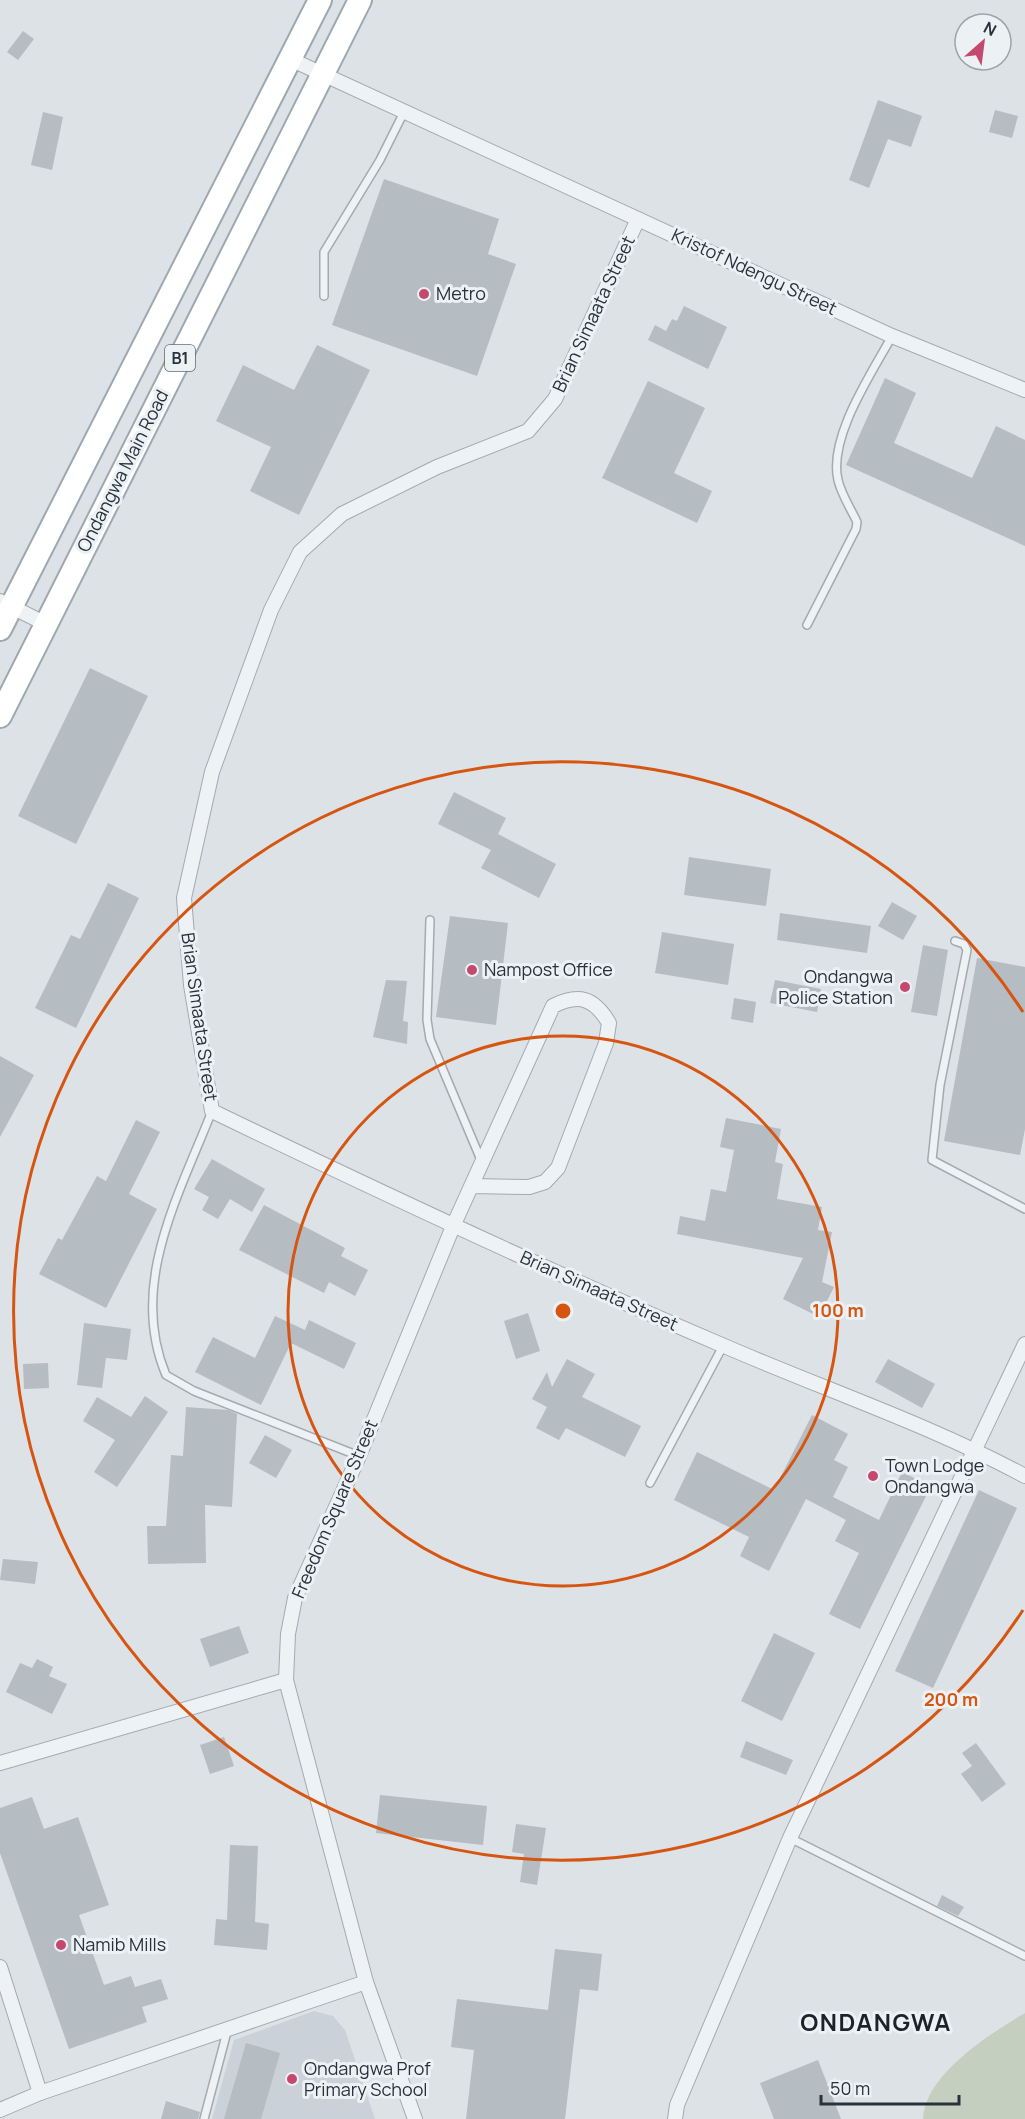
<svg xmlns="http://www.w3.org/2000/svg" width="1025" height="2119" viewBox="0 0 1025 2119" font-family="Manrope,sans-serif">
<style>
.built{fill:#cbd1d8}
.green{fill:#c5cfbf}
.building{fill:#b5bcc2}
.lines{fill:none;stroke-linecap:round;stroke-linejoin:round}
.service-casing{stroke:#a3aab0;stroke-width:10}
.minor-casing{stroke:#a3aab0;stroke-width:16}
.primary-casing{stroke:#9da8b1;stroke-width:26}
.service{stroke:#eff2f5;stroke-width:7}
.minor{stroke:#eff2f5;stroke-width:14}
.primary{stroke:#fff;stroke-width:22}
.ring{fill:none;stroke:#d55511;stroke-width:3}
.poi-dot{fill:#c5486d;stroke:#ecf1f4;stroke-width:2}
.labels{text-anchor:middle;stroke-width:6;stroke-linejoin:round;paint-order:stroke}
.shield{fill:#ecf1f4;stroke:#636b73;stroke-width:1.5}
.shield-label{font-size:16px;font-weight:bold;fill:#28323c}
.street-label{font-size:18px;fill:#28323c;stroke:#ecf1f4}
.poi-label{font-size:18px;fill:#28323c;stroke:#ecf1f4;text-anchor:start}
.district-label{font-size:24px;font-weight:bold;letter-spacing:1.5px;fill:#1a232c;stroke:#ecf1f4}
.centre{fill:#d55511;stroke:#ecf1f4;stroke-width:3}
.ring-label{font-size:18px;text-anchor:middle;font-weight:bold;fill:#d55511;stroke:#ecf1f4;stroke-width:6;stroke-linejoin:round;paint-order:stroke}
</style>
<rect width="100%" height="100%" fill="#dde2e6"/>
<path class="built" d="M 314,2011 L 333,2016 L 345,2030 L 375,2119 L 212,2119 L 234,2040 Z"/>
<path class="green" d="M 1025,2013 L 1025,2119 L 923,2119 C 924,2075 991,2033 1025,2013 Z"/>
<g class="building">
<path d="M 23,31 L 34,39 L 18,60 L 7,52 Z"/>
<path d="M 878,100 L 922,116 L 911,147 L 888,139 L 869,188 L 849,180 Z"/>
<path d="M 995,110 L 1018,116 L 1012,138 L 989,132 Z"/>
<path d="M 43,112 L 63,117 L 52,170 L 31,165 Z"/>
<path d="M 384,179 L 499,219 L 488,254 L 516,264 L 477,376 L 332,325 Z"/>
<path d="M 684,306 L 727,327 L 708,369 L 648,340 L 655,325 L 666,331 L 672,319 L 677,321 Z"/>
<path d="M 317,345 L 370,370 L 299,515 L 250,491 L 271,447 L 216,421 L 243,365 L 294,390 Z"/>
<path d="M 885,378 L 916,393 L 894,443 L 972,478 L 996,426 L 1025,440 L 1025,546 L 846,465 Z"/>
<path d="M 648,381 L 705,408 L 674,473 L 712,491 L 697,523 L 602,478 Z"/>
<path d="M 90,668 L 148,696 L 76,844 L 18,816 Z"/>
<path d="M 454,792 L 506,818 L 498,834 L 556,864 L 539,898 L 481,868 L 491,850 L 438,824 Z"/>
<path d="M 689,857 L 771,869 L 766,906 L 684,895 Z"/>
<path d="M 108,883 L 139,898 L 76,1028 L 35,1008 L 71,935 L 80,939 Z"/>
<path d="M 892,902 L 917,916 L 903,940 L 878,926 Z"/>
<path d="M 780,913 L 871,926 L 867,953 L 777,940 Z"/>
<path d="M 450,916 L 508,923 L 496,1025 L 436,1017 Z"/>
<path d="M 662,932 L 734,944 L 728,985 L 655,973 Z"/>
<path d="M 923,945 L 948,950 L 937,1016 L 911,1012 Z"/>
<path d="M 977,958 L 1025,967 L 1025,1129 L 1020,1155 L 944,1141 Z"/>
<path d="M 386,980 L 407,981 L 403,1021 L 408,1022 L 407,1044 L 373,1037 Z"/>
<path d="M 775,980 L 821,989 L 817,1012 L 770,1003 Z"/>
<path d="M 734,998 L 756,1002 L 753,1023 L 731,1019 Z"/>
<path d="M 0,1056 L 34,1075 L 0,1137 Z"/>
<path d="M 726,1118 L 781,1129 L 775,1162 L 783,1164 L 777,1199 L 822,1207 L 818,1230 L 832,1232 L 822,1282 L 834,1287 L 819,1317 L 783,1299 L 803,1258 L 677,1234 L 680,1216 L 705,1221 L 711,1189 L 726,1192 L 734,1150 L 720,1147 Z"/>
<path d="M 136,1120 L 160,1132 L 129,1194 L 157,1209 L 106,1308 L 39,1274 L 58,1238 L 62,1240 L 97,1176 L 106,1181 Z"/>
<path d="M 212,1159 L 265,1189 L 252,1212 L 230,1199 L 218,1219 L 202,1210 L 209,1197 L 194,1189 Z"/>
<path d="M 264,1205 L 345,1248 L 341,1256 L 368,1270 L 355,1296 L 329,1282 L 324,1293 L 239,1250 Z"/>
<path d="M 528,1313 L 540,1351 L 516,1359 L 504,1321 Z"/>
<path d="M 275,1316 L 305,1330 L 309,1320 L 356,1343 L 344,1369 L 291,1343 L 261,1405 L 195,1372 L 213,1337 L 255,1358 Z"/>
<path d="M 84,1323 L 131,1329 L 127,1360 L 106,1358 L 102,1388 L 77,1385 Z"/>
<path d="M 567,1359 L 595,1374 L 582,1397 L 641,1426 L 625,1457 L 566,1428 L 559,1440 L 536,1428 L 547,1407 L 532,1399 L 547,1372 L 552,1387 Z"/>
<path d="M 888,1359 L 935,1384 L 922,1408 L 875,1382 Z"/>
<path d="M 48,1363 L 49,1388 L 24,1389 L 23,1364 Z"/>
<path d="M 145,1396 L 168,1412 L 117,1487 L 94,1472 L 115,1440 L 83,1421 L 97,1397 L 131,1417 Z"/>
<path d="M 186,1407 L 228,1410 L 237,1414 L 232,1507 L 205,1505 L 206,1563 L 148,1564 L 147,1526 L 166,1526 L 171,1455 L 183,1456 Z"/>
<path d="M 812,1415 L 848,1434 L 834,1460 L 848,1467 L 833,1497 L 879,1520 L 902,1472 L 931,1486 L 860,1629 L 829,1614 L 859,1553 L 835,1541 L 846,1520 L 806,1499 L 769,1571 L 740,1556 L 749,1537 L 674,1500 L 697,1452 L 774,1490 Z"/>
<path d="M 265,1435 L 292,1450 L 276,1478 L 249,1463 Z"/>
<path d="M 979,1490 L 1017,1508 L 933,1688 L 895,1671 Z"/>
<path d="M 3,1559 L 38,1562 L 35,1584 L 0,1580 Z"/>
<path d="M 239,1626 L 249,1653 L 210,1667 L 200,1639 Z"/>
<path d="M 774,1633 L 815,1653 L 782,1721 L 741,1701 Z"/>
<path d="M 37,1659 L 53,1667 L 49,1676 L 67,1684 L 52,1714 L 6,1692 L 20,1663 L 32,1668 Z"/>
<path d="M 224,1737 L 234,1766 L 210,1774 L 200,1745 Z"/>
<path d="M 746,1741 L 793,1760 L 786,1775 L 740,1757 Z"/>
<path d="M 976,1743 L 1006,1784 L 982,1802 L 961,1774 L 972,1766 L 962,1753 Z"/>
<path d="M 380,1795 L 487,1806 L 483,1845 L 376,1833 Z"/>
<path d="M 32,1797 L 44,1829 L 78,1817 L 109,1905 L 79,1915 L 104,1985 L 131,1976 L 135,1987 L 161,1979 L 168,1999 L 142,2007 L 147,2022 L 69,2049 L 0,1853 L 0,1808 Z"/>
<path d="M 516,1824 L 546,1828 L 537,1885 L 520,1882 L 524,1854 L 512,1852 Z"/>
<path d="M 230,1845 L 258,1846 L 255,1922 L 269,1924 L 267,1950 L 214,1945 L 216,1919 L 227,1920 Z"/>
<path d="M 942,1895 L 964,1907 L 958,1916 L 937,1906 Z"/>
<path d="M 555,1949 L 602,1954 L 598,1991 L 580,1989 L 565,2119 L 466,2119 L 474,2050 L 451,2047 L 457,1999 L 548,2010 Z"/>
<path d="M 246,2043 L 280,2053 L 261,2119 L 224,2119 Z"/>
<path d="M 818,2060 L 841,2119 L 774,2119 L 760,2083 Z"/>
<path d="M 166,2101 L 200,2112 L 198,2119 L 161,2119 Z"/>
</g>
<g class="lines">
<defs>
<g id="service">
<path d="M 324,296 L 324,252 L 380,160 L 404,112"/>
<path d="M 807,625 L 856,529 L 857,522 C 851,509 841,494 838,480 C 828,437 872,373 892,336"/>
<path d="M 430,920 L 427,1020 L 430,1039 L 481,1160"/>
<path d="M 955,941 L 964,944 L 967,950 L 940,1085 L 932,1160 L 1025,1209"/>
<path d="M 212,1111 C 179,1195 128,1285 166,1375 L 194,1391 L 359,1456"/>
<path d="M 650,1483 L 723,1346"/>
<path d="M 790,1838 L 1025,1956"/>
<path d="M 204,2119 L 228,2028"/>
</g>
<g id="minor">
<path d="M 290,59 L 892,336 L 1025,390"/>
<path d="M 638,219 L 555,399 L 528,431 L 437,467 L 342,514 L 300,552 L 271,610 L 212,772 L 184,898 L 191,985 L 212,1111 C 380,1192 550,1272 722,1345 C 823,1389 928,1424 1025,1476"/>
<path d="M 0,601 L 46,624"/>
<path d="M 0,1763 L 286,1680"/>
<path d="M 0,1967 L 40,2093 L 366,1982"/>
<path d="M 0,2110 L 40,2093"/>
<path d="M 415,2119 L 366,1982 L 286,1680 L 288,1634 L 295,1598 L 359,1456 L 454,1224 L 553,1006 C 579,993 594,998 609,1023 L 606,1043 L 558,1168 L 545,1182 L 529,1187 L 472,1186"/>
<path d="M 675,2119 L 677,2105 L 790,1838 L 1025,1344"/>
</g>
<g id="primary">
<path d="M 0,629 L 320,0"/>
<path d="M 0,716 L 360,0"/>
</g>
</defs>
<use href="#service" class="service-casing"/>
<use href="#minor" class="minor-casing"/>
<use href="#primary" class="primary-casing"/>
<use href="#service" class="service"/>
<use href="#minor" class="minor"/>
<use href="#primary" class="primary"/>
</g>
<g class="ring">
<circle cx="563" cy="1311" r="275"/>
<path d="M1023 1610A549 549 0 1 1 1023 1012"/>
</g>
<g class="poi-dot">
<circle cx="424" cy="294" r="6"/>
<circle cx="472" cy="970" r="6"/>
<circle cx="905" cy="987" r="6"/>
<circle cx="873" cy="1476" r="6"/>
<circle cx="61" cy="1945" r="6"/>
<circle cx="292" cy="2079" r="6"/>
</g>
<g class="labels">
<rect class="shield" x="165" y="345" width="30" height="26" rx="4.5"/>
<g class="shield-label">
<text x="180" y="364">B1</text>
</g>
<g class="street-label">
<text transform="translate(754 272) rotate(25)" y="6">Kristof Ndengu Street</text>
<text transform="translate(594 314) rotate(-65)" y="6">Brian Simaata Street</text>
<text transform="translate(123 471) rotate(-63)" y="6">Ondangwa Main Road</text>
<text transform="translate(199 1017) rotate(82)" y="6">Brian Simaata Street</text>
<text transform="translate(599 1291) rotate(24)" y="6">Brian Simaata Street</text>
<text transform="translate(335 1509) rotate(-67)" y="6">Freedom Square Street</text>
</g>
<g class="poi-label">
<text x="436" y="300">Metro</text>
<text x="484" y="976">Nampost Office</text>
<text x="893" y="983" text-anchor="end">Ondangwa<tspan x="893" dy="21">Police Station</tspan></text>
<text x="885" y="1472">Town Lodge<tspan x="885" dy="21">Ondangwa</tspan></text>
<text x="73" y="1951">Namib Mills</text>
<text x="304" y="2075">Ondangwa Prof<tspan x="304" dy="21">Primary School</tspan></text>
</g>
<g class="district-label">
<text x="876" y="2031">ONDANGWA</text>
</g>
</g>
<circle cx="563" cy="1311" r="9" class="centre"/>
<g class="ring-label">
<text x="838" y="1317">100 m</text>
<text x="951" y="1706">200 m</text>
</g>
<g transform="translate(983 42) rotate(28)"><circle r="28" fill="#ecf1f4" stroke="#9ea5aa" stroke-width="1.5"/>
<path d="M0-4.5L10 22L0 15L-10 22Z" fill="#c5486d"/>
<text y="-9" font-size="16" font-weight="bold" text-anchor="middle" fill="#28323c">N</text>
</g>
<path d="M821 2095v9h138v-9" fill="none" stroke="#28323c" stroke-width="3"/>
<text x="830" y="2095" font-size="18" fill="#28323c" stroke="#ecf1f4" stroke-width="4.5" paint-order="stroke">50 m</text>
</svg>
